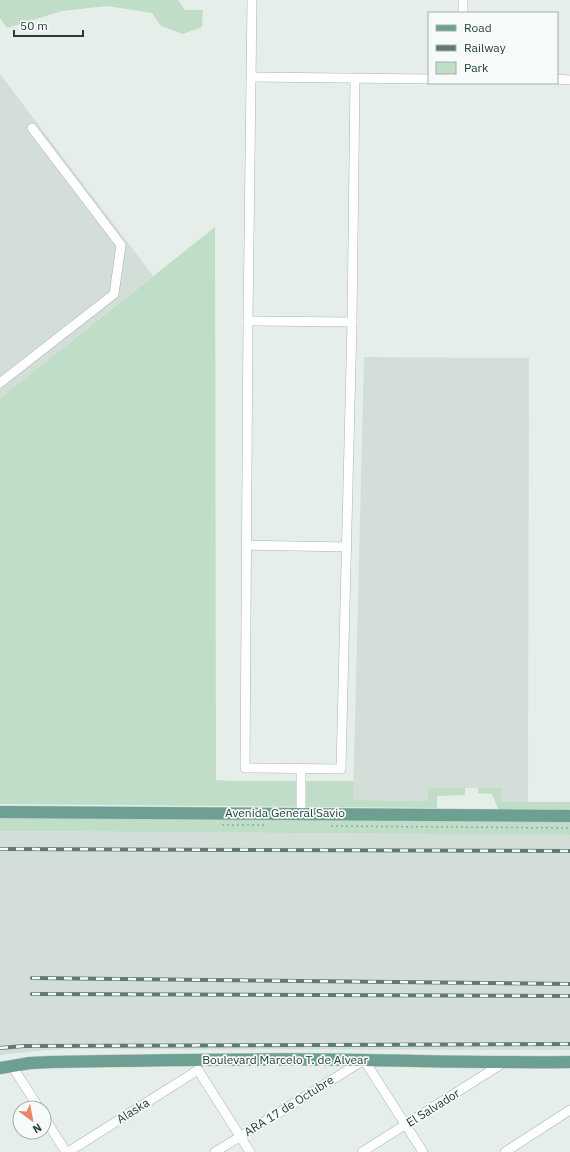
<svg xmlns="http://www.w3.org/2000/svg" width="570" height="1152" viewBox="0 0 570 1152" font-family="'IBM Plex Sans',sans-serif">
<style>
.built{fill:#d4ded9}
.green{fill:#c0ddc8}
.lines{fill:none;stroke-linecap:round;stroke-linejoin:round}
.minor-casing{stroke:#a9b6b1;stroke-width:10}
.major-casing{stroke:#c2c9c7;stroke-width:13}
.path{stroke:#88afa2;stroke-width:1.5;stroke-dasharray:2 3;stroke-linecap:butt}
.minor{stroke:#fff;stroke-width:9}
.major{stroke:#6da092;stroke-width:12}
.rail-casing{stroke:#607a73;stroke-width:4}
.rail{stroke:#f6faf8;stroke-width:2.5;stroke-dasharray:8;stroke-linecap:butt}
.labels{text-anchor:middle;stroke-width:3.5;stroke-linejoin:round;paint-order:stroke}
.street-label{font-size:12px;fill:#263f38;stroke:#f6faf8}
</style>
<rect width="100%" height="100%" fill="#e6eeea"/>
<g class="built">
<path d="M 0,74 L 153,276 L 0,398 Z"/>
<path d="M 364,357 L 529,358 L 528,802 L 501,802 L 501,788 L 428,788 L 427,801 L 353,800 Z"/>
<path d="M 0,831 L 570,835 L 570,1050 L 66,1049 L 35,1051 L 0,1055 Z"/>
</g>
<g class="green">
<path d="M 0,0 L 178,0 L 185,10 L 203,10 L 202,27 L 183,34 L 161,26 L 152,13 L 107,6 L 62,11 L 7,28 L 0,18 Z"/>
<path d="M 215,227 L 216,780 L 232,781 L 354,781 L 353,800 L 427,801 L 428,788 L 465,788 L 465,795 L 437,796 L 437,808 L 0,804 L 0,398 Z"/>
<path d="M 478,788 L 501,788 L 501,802 L 570,802 L 570,810 L 498,809 L 492,794 L 478,793 Z"/>
<path d="M 0,818 L 570,822 L 570,835 L 0,831 Z"/>
</g>
<g class="lines">
<defs>
<g id="minor">
<path d="M 252,0 L 248,321 L 245,768 L 341,769 L 352,322 L 355,79"/>
<path d="M 463,0 L 463,13"/>
<path d="M 252,77 L 429,79"/>
<path d="M 557,79 L 570,80"/>
<path d="M 248,321 L 352,322"/>
<path d="M 0,383 L 114,294 L 121,245 L 32,128"/>
<path d="M 246,545 L 347,547"/>
<path d="M 301,813 L 301,769"/>
<path d="M 12,1066 L 39,1108"/>
<path d="M 198,1070 L 250,1152"/>
<path d="M 44,1117 L 66,1152"/>
<path d="M 68,1152 L 198,1070"/>
<path d="M 215,1152 L 364,1060 L 423,1152"/>
<path d="M 362,1152 L 503,1063"/>
<path d="M 505,1152 L 570,1110"/>
</g>
<g id="major">
<path d="M 0,812 L 570,816"/>
<path d="M 0,1068 L 30,1063 L 52,1062 C 156,1060 260,1058 364,1060 C 433,1061 501,1063 570,1062"/>
</g>
</defs>
<use href="#minor" class="minor-casing"/>
<use href="#major" class="major-casing"/>
<g class="path">
<path d="M 222,825 L 266,825"/>
<path d="M 331,826 L 570,828"/>
</g>
<use href="#minor" class="minor"/>
<use href="#major" class="major"/>
<defs>
<g id="rail">
<path d="M 0,849 L 570,851"/>
<path d="M 32,978 L 570,984"/>
<path d="M 32,994 L 570,996"/>
<path d="M 0,1048 L 24,1046 L 570,1044"/>
</g>
</defs>
<use href="#rail" class="rail-casing"/>
<use href="#rail" class="rail"/>
</g>
<g class="labels">
<g class="street-label">
<text x="285" y="817">Avenida General Savio</text>
<text x="285" y="1064">Boulevard Marcelo T. de Alvear</text>
<text transform="translate(289 1106) rotate(-32)" y="4">ARA 17 de Octubre</text>
<text transform="translate(433 1108) rotate(-32)" y="4">El Salvador</text>
<text transform="translate(133 1111) rotate(-32)" y="4">Alaska</text>
</g>
</g>
<rect x="428" y="12" width="130" height="72" fill="#f6faf8" stroke="#a3afab"/>
<rect x="436" y="25" width="20" height="6" fill="#6da092" stroke="#a3afab"/>
<text x="464" y="32" font-size="12" fill="#263f38">Road</text>
<rect x="436" y="45" width="20" height="6" fill="#607a73" stroke="#a3afab"/>
<text x="464" y="52" font-size="12" fill="#263f38">Railway</text>
<rect x="436" y="62" width="20" height="12" fill="#c0ddc8" stroke="#a3afab"/>
<text x="464" y="72" font-size="12" fill="#263f38">Park</text>
<g transform="translate(32 1120) rotate(148)"><circle r="19" fill="#f6faf8" stroke="#a3afab"/>
<path d="M0-3L7 15L0 10L-7 15Z" fill="#e98568"/>
<text y="-6" font-size="11" font-weight="bold" text-anchor="middle" fill="#263f38">N</text>
</g>
<path d="M14 30v6h69v-6" fill="none" stroke="#263f38" stroke-width="2"/>
<text x="20" y="30" font-size="12" fill="#263f38" stroke="#f6faf8" stroke-width="3" paint-order="stroke">50 m</text>
</svg>
